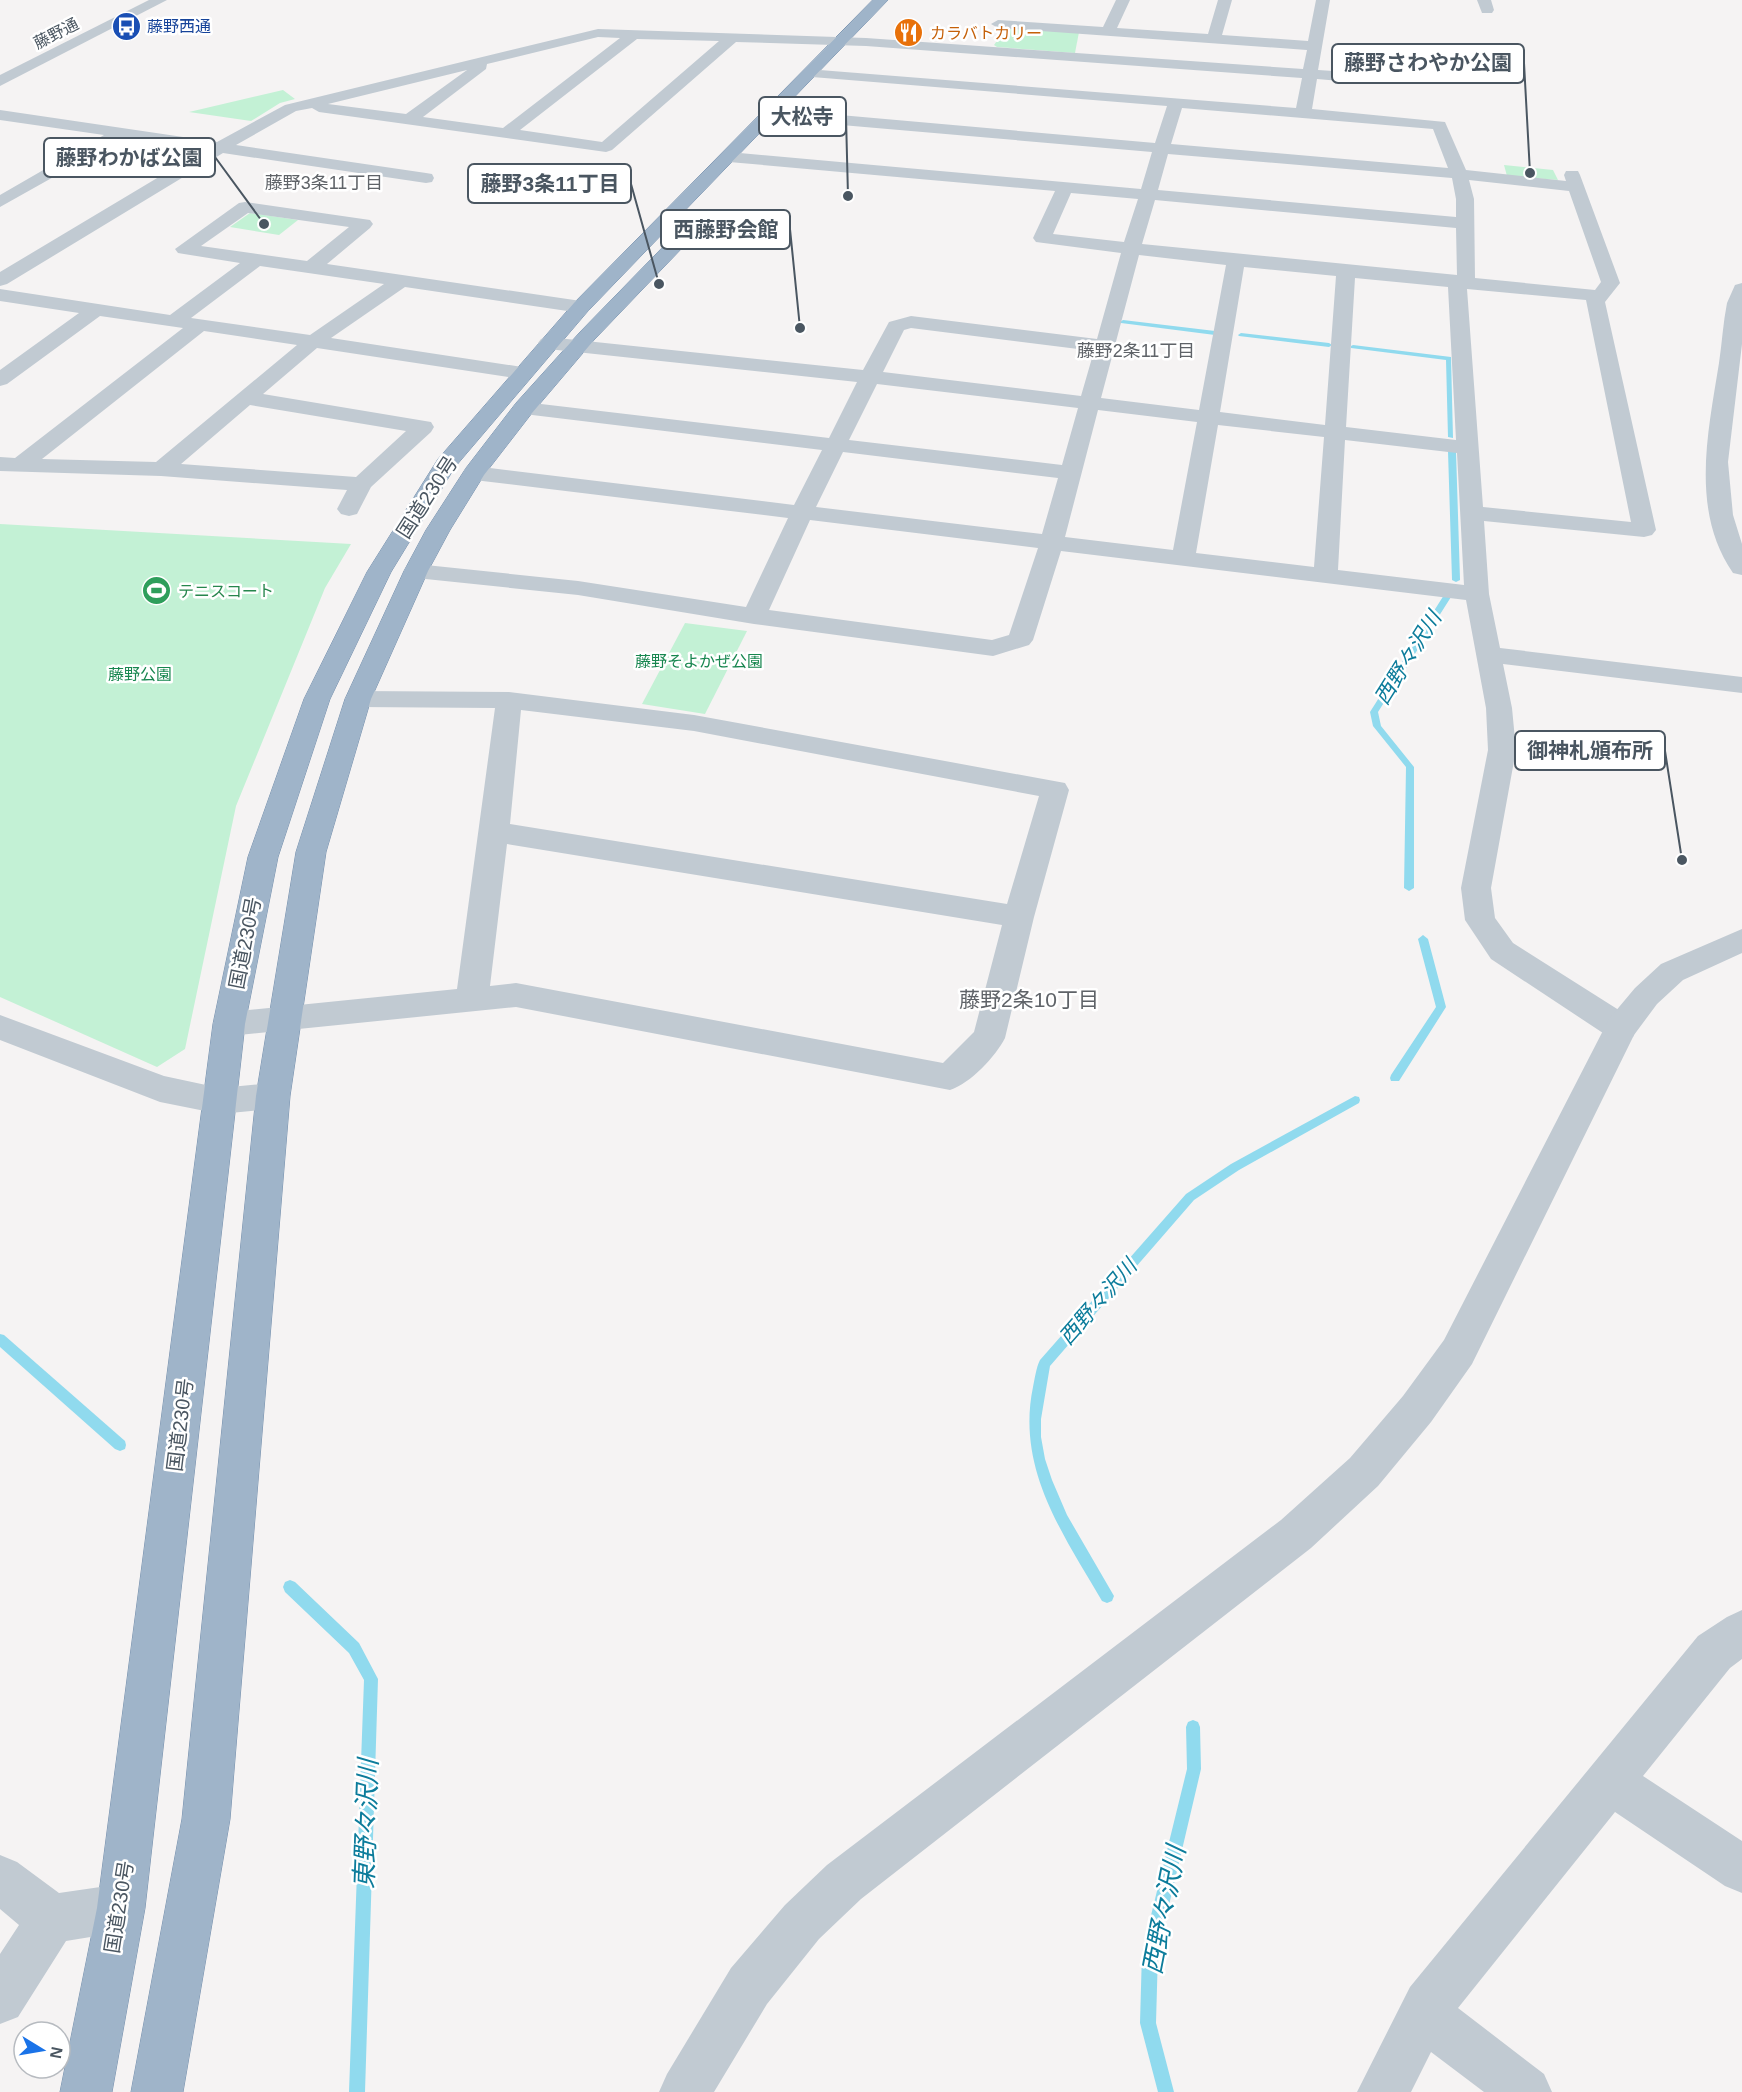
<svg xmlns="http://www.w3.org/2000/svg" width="1742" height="2092" viewBox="0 0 1742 2092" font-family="Arial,'Noto Sans JP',sans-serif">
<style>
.green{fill:#c3f1d5}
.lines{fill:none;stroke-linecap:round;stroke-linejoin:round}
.stream{fill:#90daee;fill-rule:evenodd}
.trunk-casing{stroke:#7690ad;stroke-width:1}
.minor{fill:#c1cad2;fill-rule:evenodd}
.tertiary{fill:#c1cad2;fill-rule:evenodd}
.trunk{fill:#9fb4c9;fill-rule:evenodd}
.labels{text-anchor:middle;stroke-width:5;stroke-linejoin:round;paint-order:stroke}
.far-transit-label{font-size:16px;fill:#164399;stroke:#fff;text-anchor:start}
.far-street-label{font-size:16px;fill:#4a5661;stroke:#fff}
.far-food-label{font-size:16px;fill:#c56008;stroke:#fff;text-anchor:start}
.far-leisure-label{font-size:16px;fill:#27864d;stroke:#fff;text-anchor:start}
.far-park-label{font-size:16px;fill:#17864f;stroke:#fff}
.far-neighbourhood-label{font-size:18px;fill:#5f6368;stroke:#fff}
.street-label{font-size:20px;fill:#4a5661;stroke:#fff}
.water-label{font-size:21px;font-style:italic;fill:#0c7c9b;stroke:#fff}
.neighbourhood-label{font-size:21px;fill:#5f6368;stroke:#fff}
.near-water-label{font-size:26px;font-style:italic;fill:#0c7c9b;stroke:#fff}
.leader{fill:none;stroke:#4a5661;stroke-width:2}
.callout-dot{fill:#4a5661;stroke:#fff;stroke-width:2}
.callout{fill:#fff;stroke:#4a5661;stroke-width:2}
.callout-label{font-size:21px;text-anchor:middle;font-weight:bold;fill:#4a5661}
</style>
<rect width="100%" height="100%" fill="#f5f3f3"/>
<g class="green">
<path d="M 1007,27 L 1079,32 L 1075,53 L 997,47 L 994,45 Z"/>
<path d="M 283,90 L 295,99 L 280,103 L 251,121 L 189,112 Z"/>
<path d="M 1504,165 L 1553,170 L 1558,180 L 1507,176 Z"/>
<path d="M 250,213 L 298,220 L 279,235 L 230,227 Z"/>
<path d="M 0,524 L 351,544 L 325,588 L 236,806 L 185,1049 L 157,1067 L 0,997 Z"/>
<path d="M 685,623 L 747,631 L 705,714 L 642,704 Z"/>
</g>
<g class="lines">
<g class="stream">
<path d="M 1123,320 L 1215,331 L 1218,333 L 1215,335 L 1121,323 L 1120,322 Z"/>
<path d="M 1241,333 L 1329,343 L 1332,345 L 1329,347 L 1239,336 L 1238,335 Z"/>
<path d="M 1353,345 L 1451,357 L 1453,438 L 1448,437 L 1446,360 L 1351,348 L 1351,346 Z"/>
<path d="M 1452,450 L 1456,452 L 1460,580 L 1456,582 L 1452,580 L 1448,452 Z"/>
<path d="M 1444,595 L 1450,595 L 1451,597 L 1378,712 L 1381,726 L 1414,767 L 1414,888 L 1409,891 L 1404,888 L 1406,767 L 1373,726 L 1370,712 Z"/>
<path d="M 1423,935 L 1428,939 L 1446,1007 L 1399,1081 L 1391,1081 L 1390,1078 L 1391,1075 L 1436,1007 L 1418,939 Z"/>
<path d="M 1355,1096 L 1359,1097 L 1360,1100 L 1359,1103 L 1239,1170 L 1194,1200 L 1050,1366 L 1041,1419 L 1041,1437 L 1045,1459 L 1052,1480 L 1067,1515 L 1114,1596 L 1112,1601 L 1107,1603 L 1102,1601 C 1063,1534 1016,1469 1033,1387 C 1035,1378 1036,1368 1040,1360 L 1186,1194 L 1231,1164 Z"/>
<path d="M 0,1334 L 4,1335 L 125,1441 L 126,1445 L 125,1449 L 120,1451 L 115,1449 L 0,1347 Z"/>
<path d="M 290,1580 L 295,1582 L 359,1643 L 378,1679 L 365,2092 L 349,2092 L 364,1680 L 349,1653 L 285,1592 L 283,1587 L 285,1582 Z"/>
<path d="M 1193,1720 L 1198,1722 L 1200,1727 L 1201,1769 L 1158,1952 L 1156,2023 L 1174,2092 L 1158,2092 L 1140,2023 L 1142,1952 L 1187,1769 L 1186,1727 L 1188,1722 Z"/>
</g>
<defs>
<g id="trunk">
<path d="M 873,0 L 888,0 L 588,311 L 455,467 L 391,572 L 330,699 L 278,857 L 245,1024 L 145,1908 L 112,2092 L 60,2092 L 97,1908 L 213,1024 L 248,857 L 304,699 L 367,572 L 438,459 L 574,303 Z"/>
<path d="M 701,213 L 707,214 L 710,218 L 707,222 L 594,340 L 532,413 L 484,475 L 450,530 L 428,571 L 371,699 L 326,852 L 290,1096 L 230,1819 L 183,2092 L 131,2092 L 182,1819 L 256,1096 L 296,852 L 345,699 L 404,571 L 426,530 L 466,468 L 516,403 L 580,332 L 695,214 Z"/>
</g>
</defs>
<use href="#trunk" class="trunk-casing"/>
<g class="minor">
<path d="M 1116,0 L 1130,0 L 1117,28 L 1208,34 L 1218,0 L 1232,0 L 1222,35 L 1308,41 L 1316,0 L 1330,0 L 1318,70 L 1363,73 L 1371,78 L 1363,83 L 1317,79 L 1312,109 L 1445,122 L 1466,170 L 1566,181 L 1564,175 L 1566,171 L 1578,171 L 1580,175 L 1620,283 L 1605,302 L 1656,530 L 1652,535 L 1644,537 L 1484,521 L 1489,594 L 1500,648 L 1742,677 L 1742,693 L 1503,664 L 1512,708 L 1516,750 L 1491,888 L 1495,918 L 1513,943 L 1633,1019 L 1637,1028 L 1633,1037 L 1621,1040 L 1609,1037 L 1491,959 L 1465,920 L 1461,888 L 1488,750 L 1486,708 L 1466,600 L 1061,551 L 1033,640 L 1029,645 L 993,656 L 754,624 L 578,595 L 416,578 L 407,576 L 404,571 L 407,566 L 416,564 L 578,581 L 746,607 L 788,518 L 474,480 L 466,478 L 463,473 L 466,468 L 474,466 L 794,505 L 822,450 L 524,414 L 516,413 L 513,408 L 516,403 L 524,402 L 829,438 L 857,382 L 548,349 L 541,347 L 538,343 L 541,339 L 548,337 L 863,370 L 889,322 L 911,316 L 1097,339 L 1121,253 L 1036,242 L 1033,238 L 1055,191 L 729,162 L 721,157 L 729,152 L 1141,189 L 1152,152 L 772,119 L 764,114 L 772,109 L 1155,143 L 1167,106 L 812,77 L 807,75 L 804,72 L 807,69 L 1296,108 L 1302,78 L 866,46 L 736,42 L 612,150 L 606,152 L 319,112 L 312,108 L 296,111 L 236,145 L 426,173 L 432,174 L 434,178 L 432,182 L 426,183 L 223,153 L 7,284 L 0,286 L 0,272 L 204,150 L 123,138 L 0,207 L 0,195 L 104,135 L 0,120 L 0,110 L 217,142 L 285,105 L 598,29 L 866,38 L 1303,69 L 1307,50 L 998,28 L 991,24 L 998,20 L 1103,27 ZM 598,37 L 620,38 L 503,128 L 423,117 L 486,69 L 487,64 ZM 637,39 L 719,41 L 602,142 L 520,130 ZM 467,70 L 406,114 L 328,104 ZM 1182,108 L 1433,129 L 1448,168 L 1171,144 ZM 1168,154 L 1452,178 L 1456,199 L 1456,217 L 1158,190 ZM 1469,180 L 1569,191 L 1601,282 L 1595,290 L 1475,278 L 1474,199 ZM 1071,193 L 1138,199 L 1124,242 L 1053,234 ZM 1155,200 L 1456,228 L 1457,275 L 1142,244 ZM 1139,255 L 1226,265 L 1199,410 L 1101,398 ZM 1244,267 L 1336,276 L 1325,425 L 1220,412 ZM 1355,278 L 1448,287 L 1456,440 L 1346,427 ZM 1467,289 L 1586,300 L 1631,522 L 1483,507 ZM 911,328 L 1094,351 L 1081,396 L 883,372 L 904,330 ZM 877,384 L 1078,408 L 1062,465 L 849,440 ZM 1098,410 L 1197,422 L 1173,550 L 1065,537 ZM 1218,425 L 1324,437 L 1314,567 L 1196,553 ZM 1345,440 L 1457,453 L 1464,585 L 1338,570 ZM 843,452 L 1058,478 L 1042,534 L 816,507 ZM 810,520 L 1038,548 L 1009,635 L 992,640 L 769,610 Z"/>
<path d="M 1477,0 L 1491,0 L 1494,10 L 1492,13 L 1482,13 Z"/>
<path d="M 245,202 L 370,220 L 373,224 L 370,228 L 327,264 L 581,301 L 588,303 L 591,307 L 588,311 L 581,313 L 405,287 L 331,338 L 522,367 L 529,369 L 532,373 L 529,377 L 522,379 L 317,348 L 263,394 L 431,422 L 434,427 L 431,432 L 371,487 L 357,514 L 349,516 L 341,514 L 337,509 L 347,490 L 161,476 L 0,471 L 0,457 L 15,458 L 183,328 L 100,316 L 7,384 L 0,386 L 0,370 L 79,313 L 0,301 L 0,289 L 170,315 L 240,263 L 184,254 L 178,253 L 175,249 L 239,203 ZM 248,213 L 349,227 L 307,261 L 201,246 ZM 260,266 L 384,284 L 310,335 L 191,318 ZM 204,331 L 297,345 L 156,462 L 42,459 ZM 250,405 L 406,431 L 356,477 L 181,464 Z"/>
<path d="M 358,691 L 509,692 L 694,715 L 1065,783 L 1069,790 L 1034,917 L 1005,1038 C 995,1057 971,1083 950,1090 L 516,1007 L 229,1036 L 217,1033 L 213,1024 L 217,1015 L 229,1012 L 457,989 L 495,708 L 358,707 L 349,705 L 345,699 L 349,693 ZM 521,710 L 694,731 L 1039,796 L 1007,904 L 510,824 ZM 507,844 L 1002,925 L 974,1032 L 943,1063 L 516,983 L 490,986 Z"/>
<path d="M 0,1015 L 164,1076 L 220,1088 L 273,1083 L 285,1087 L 290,1096 L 285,1105 L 273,1109 L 220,1114 L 160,1102 L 0,1040 Z"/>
<path d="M 1742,1610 L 1742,1659 L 1730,1668 L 1643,1776 L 1742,1841 L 1742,1893 L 1725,1886 L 1615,1812 L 1458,2008 L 1544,2074 L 1552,2092 L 1484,2092 L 1431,2052 L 1411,2092 L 1357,2092 L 1410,1987 L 1698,1636 L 1727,1617 Z"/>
<path d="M 0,1855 L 17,1862 L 59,1893 L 121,1884 L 138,1891 L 145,1908 L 138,1925 L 121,1932 L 66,1941 L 18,2017 L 0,2024 L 0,1954 L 19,1925 L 0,1909 Z"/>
</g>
<g class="tertiary">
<path d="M 149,0 L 167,0 L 0,86 L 0,75 Z"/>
<path d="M 1742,283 L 1742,344 L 1728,462 L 1733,515 L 1742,544 L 1742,575 L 1733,573 C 1690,511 1708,432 1719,363 C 1722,343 1723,323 1727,303 L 1735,285 Z"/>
<path d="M 1742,929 L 1742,953 L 1683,980 L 1657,1004 L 1634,1035 L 1472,1364 L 1431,1422 L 1378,1486 L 1311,1548 L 861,1899 L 819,1939 L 767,2004 L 714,2092 L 659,2092 L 667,2074 L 731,1968 L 785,1905 L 827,1865 L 1281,1520 L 1350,1458 L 1403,1396 L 1444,1340 L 1609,1019 L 1635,988 L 1661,964 Z"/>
</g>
<use href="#trunk" class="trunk"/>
</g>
<defs>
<symbol id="bus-disc" viewBox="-11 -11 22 22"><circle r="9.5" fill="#1a4fb4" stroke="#fff"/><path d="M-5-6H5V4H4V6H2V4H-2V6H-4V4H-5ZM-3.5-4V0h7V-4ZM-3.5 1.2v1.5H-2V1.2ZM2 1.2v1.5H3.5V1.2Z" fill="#fff"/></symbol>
<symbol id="restaurant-disc" viewBox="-11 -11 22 22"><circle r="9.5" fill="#e8710a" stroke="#fff"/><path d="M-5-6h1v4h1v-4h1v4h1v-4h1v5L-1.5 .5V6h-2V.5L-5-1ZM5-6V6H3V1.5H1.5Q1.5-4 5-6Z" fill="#fff"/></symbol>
<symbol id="stadium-disc" viewBox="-11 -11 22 22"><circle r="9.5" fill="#2e9e5b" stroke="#fff"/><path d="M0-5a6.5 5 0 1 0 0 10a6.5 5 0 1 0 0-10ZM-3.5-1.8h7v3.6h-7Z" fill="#fff"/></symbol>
</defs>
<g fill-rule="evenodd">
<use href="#bus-disc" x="110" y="10" width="33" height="33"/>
<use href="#restaurant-disc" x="892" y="16" width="33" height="33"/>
<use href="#stadium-disc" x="140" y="574" width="33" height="33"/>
</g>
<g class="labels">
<g class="far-transit-label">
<text x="147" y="32">藤野西通</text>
</g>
<g class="far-street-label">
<text transform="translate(56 33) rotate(-27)" y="6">藤野通</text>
</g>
<g class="far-food-label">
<text x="930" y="39">カラバトカリー</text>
</g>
<g class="far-leisure-label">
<text x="178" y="597">テニスコート</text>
</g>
<g class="far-park-label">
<text x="699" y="667">藤野そよかぜ公園</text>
<text x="140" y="680">藤野公園</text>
</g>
<g class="far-neighbourhood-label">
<text x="324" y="189">藤野3条11丁目</text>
<text x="1136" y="357">藤野2条11丁目</text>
</g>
<g class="street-label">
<text transform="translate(427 497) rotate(-57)" y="7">国道230号</text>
<text transform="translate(245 943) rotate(-79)" y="7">国道230号</text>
<text transform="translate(180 1425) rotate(-83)" y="7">国道230号</text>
<text transform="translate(119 1907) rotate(-81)" y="7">国道230号</text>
</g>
<g class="water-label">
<text transform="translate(1408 658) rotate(-58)" y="7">西野々沢川</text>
<text transform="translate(1098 1302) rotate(-49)" y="7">西野々沢川</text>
</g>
<g class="neighbourhood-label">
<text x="1029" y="1007">藤野2条10丁目</text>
</g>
<g class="near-water-label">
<text transform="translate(366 1824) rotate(-88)" y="9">東野々沢川</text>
<text transform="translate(1164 1910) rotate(-79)" y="9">西野々沢川</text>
</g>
</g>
<path class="leader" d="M1530 173L1524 63M848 196L846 117M264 224L215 157M659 284L631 184M800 328L790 229M1682 860L1665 751"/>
<g class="callout-dot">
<circle cx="1530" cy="173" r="6"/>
<circle cx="848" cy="196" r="6"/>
<circle cx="264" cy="224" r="6"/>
<circle cx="659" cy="284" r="6"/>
<circle cx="800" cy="328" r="6"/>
<circle cx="1682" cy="860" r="6"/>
</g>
<g class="callout">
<rect x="1332" y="44" width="192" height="39" rx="6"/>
<rect x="759" y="97" width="87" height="39" rx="6"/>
<rect x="44" y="138" width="171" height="39" rx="6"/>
<rect x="468" y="164" width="163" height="39" rx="6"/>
<rect x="661" y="210" width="129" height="39" rx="6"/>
<rect x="1515" y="731" width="150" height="39" rx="6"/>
</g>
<g class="callout-label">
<text x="1428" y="70">藤野さわやか公園</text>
<text x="802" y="124">大松寺</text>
<text x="129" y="165">藤野わかば公園</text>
<text x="550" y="191">藤野3条11丁目</text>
<text x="726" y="237">西藤野会館</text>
<text x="1590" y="758">御神札頒布所</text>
</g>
<g transform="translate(42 2050) rotate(101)"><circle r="28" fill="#ffffff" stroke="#b7bbc0" stroke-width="1.5"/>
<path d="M0-4.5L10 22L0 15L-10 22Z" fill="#1a73e8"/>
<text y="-9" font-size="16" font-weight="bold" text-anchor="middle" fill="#4a5661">N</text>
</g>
</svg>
